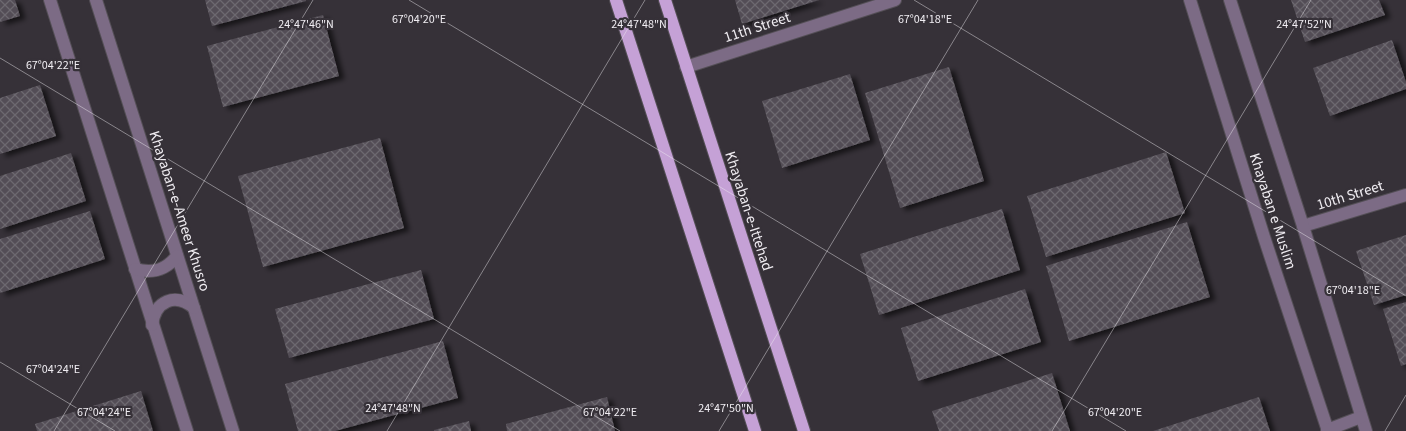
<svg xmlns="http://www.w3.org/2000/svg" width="1406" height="431" viewBox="0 0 1406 431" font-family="'Source Sans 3',sans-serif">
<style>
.building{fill:url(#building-cross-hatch);filter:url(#shadow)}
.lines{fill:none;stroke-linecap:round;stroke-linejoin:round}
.minor-casing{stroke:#544f56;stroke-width:14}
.tertiary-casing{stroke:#544f56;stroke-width:14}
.primary-casing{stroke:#544f56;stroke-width:14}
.minor{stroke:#7c6b85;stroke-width:12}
.tertiary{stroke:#7c6b85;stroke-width:12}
.primary{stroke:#c5a1d6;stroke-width:12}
.ticks{fill:none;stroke:#f0edf2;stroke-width:1;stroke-opacity:0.45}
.labels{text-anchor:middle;stroke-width:4.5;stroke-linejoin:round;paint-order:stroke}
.street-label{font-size:15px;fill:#f0edf2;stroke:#363138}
.ticks-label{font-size:12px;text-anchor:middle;fill:#f0edf2;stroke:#363138;stroke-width:4.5;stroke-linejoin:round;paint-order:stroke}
</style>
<defs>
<pattern id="building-cross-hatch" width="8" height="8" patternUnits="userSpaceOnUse" patternTransform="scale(1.25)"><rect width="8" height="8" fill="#534e56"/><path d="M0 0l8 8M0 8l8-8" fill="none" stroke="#6c686f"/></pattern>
<filter id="shadow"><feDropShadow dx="5.5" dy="3" stdDeviation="2.5" flood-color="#0009"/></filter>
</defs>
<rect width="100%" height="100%" fill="#363138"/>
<g class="building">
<path d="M 0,0 L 15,0 L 20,16 L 0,22 Z"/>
<path d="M 205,0 L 306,0 L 306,1 L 212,26 Z"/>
<path d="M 735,0 L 819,0 L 742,24 Z"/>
<path d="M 1291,0 L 1379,0 L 1385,15 L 1305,42 Z"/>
<path d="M 323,15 L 339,76 L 223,107 L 207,46 Z"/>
<path d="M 1392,40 L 1406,82 L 1406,89 L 1330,116 L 1313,68 Z"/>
<path d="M 949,67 L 984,181 L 900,208 L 865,93 Z"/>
<path d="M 850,74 L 870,140 L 782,168 L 762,101 Z"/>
<path d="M 40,85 L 56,136 L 0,154 L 0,98 Z"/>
<path d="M 380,138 L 404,228 L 263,267 L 238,176 Z"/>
<path d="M 1166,152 L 1185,213 L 1046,257 L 1027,196 Z"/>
<path d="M 71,153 L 86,201 L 0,229 L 0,176 Z"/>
<path d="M 1002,209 L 1020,270 L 879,315 L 860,254 Z"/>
<path d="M 90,211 L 105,259 L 0,293 L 0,239 Z"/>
<path d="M 1187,222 L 1210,297 L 1069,341 L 1046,266 Z"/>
<path d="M 1406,235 L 1406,295 L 1374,305 L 1356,251 Z"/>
<path d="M 421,270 L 434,319 L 289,358 L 275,309 Z"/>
<path d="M 1025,289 L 1041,342 L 918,381 L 901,328 Z"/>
<path d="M 1406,302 L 1406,364 L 1401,366 L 1383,309 Z"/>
<path d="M 443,341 L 458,398 L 335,431 L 298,431 L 285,384 Z"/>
<path d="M 1052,373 L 1070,431 L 939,431 L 932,411 Z"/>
<path d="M 141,391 L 153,431 L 37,431 L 35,424 Z"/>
<path d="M 607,397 L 615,431 L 507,431 L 506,424 Z"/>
<path d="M 1259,397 L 1270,431 L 1153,431 Z"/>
<path d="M 469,421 L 471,431 L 434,431 L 434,430 Z"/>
</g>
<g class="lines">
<defs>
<g id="minor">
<path d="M 50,0 L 187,431"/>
<path d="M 96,0 L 233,431"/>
<path d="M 686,67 L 895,0"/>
<path d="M 1303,226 L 1406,195"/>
<path d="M 135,269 C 153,274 166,270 177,256"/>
<path d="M 152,325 C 155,301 175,292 194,308"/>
</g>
<g id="tertiary">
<path d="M 1190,0 L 1264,237 L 1328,431"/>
<path d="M 1230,0 L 1303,226 L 1366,431"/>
<path d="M 1327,430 L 1361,417"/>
</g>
<g id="primary">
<path d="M 616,0 L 755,431"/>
<path d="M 665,0 L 804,431"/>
</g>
</defs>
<use href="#minor" class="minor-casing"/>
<use href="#tertiary" class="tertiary-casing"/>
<use href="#primary" class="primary-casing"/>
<use href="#minor" class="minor"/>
<use href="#tertiary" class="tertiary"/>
<use href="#primary" class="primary"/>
</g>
<path class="ticks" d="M 409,0 L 1126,431M 914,0 L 1406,296M 0,58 L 620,431M 0,362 L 115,431M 54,431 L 313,0M 387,431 L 645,0M 719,431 L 978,0M 1052,431 L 1311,0M 1385,431 L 1406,395"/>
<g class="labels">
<g class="street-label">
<text transform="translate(757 27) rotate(-18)" y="5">11th Street</text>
<text transform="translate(1350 195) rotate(-17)" y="5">10th Street</text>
<text transform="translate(180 211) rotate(72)" y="5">Khayaban-e-Ameer Khusro</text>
<text transform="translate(749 211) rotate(72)" y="5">Khayaban-e-Ittehad</text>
<text transform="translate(1273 211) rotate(72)" y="5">Khayaban e Muslim</text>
</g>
</g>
<g class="ticks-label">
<text x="419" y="23">67°04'20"E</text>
<text x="925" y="23">67°04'18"E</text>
<text x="1304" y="28">24°47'52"N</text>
<text x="306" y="28">24°47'46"N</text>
<text x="639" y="28">24°47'48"N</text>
<text x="53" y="69">67°04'22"E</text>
<text x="1353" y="294">67°04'18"E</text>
<text x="53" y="373">67°04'24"E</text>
<text x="393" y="412">24°47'48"N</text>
<text x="726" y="412">24°47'50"N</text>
<text x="104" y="416">67°04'24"E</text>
<text x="610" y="416">67°04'22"E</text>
<text x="1115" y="416">67°04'20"E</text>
</g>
</svg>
